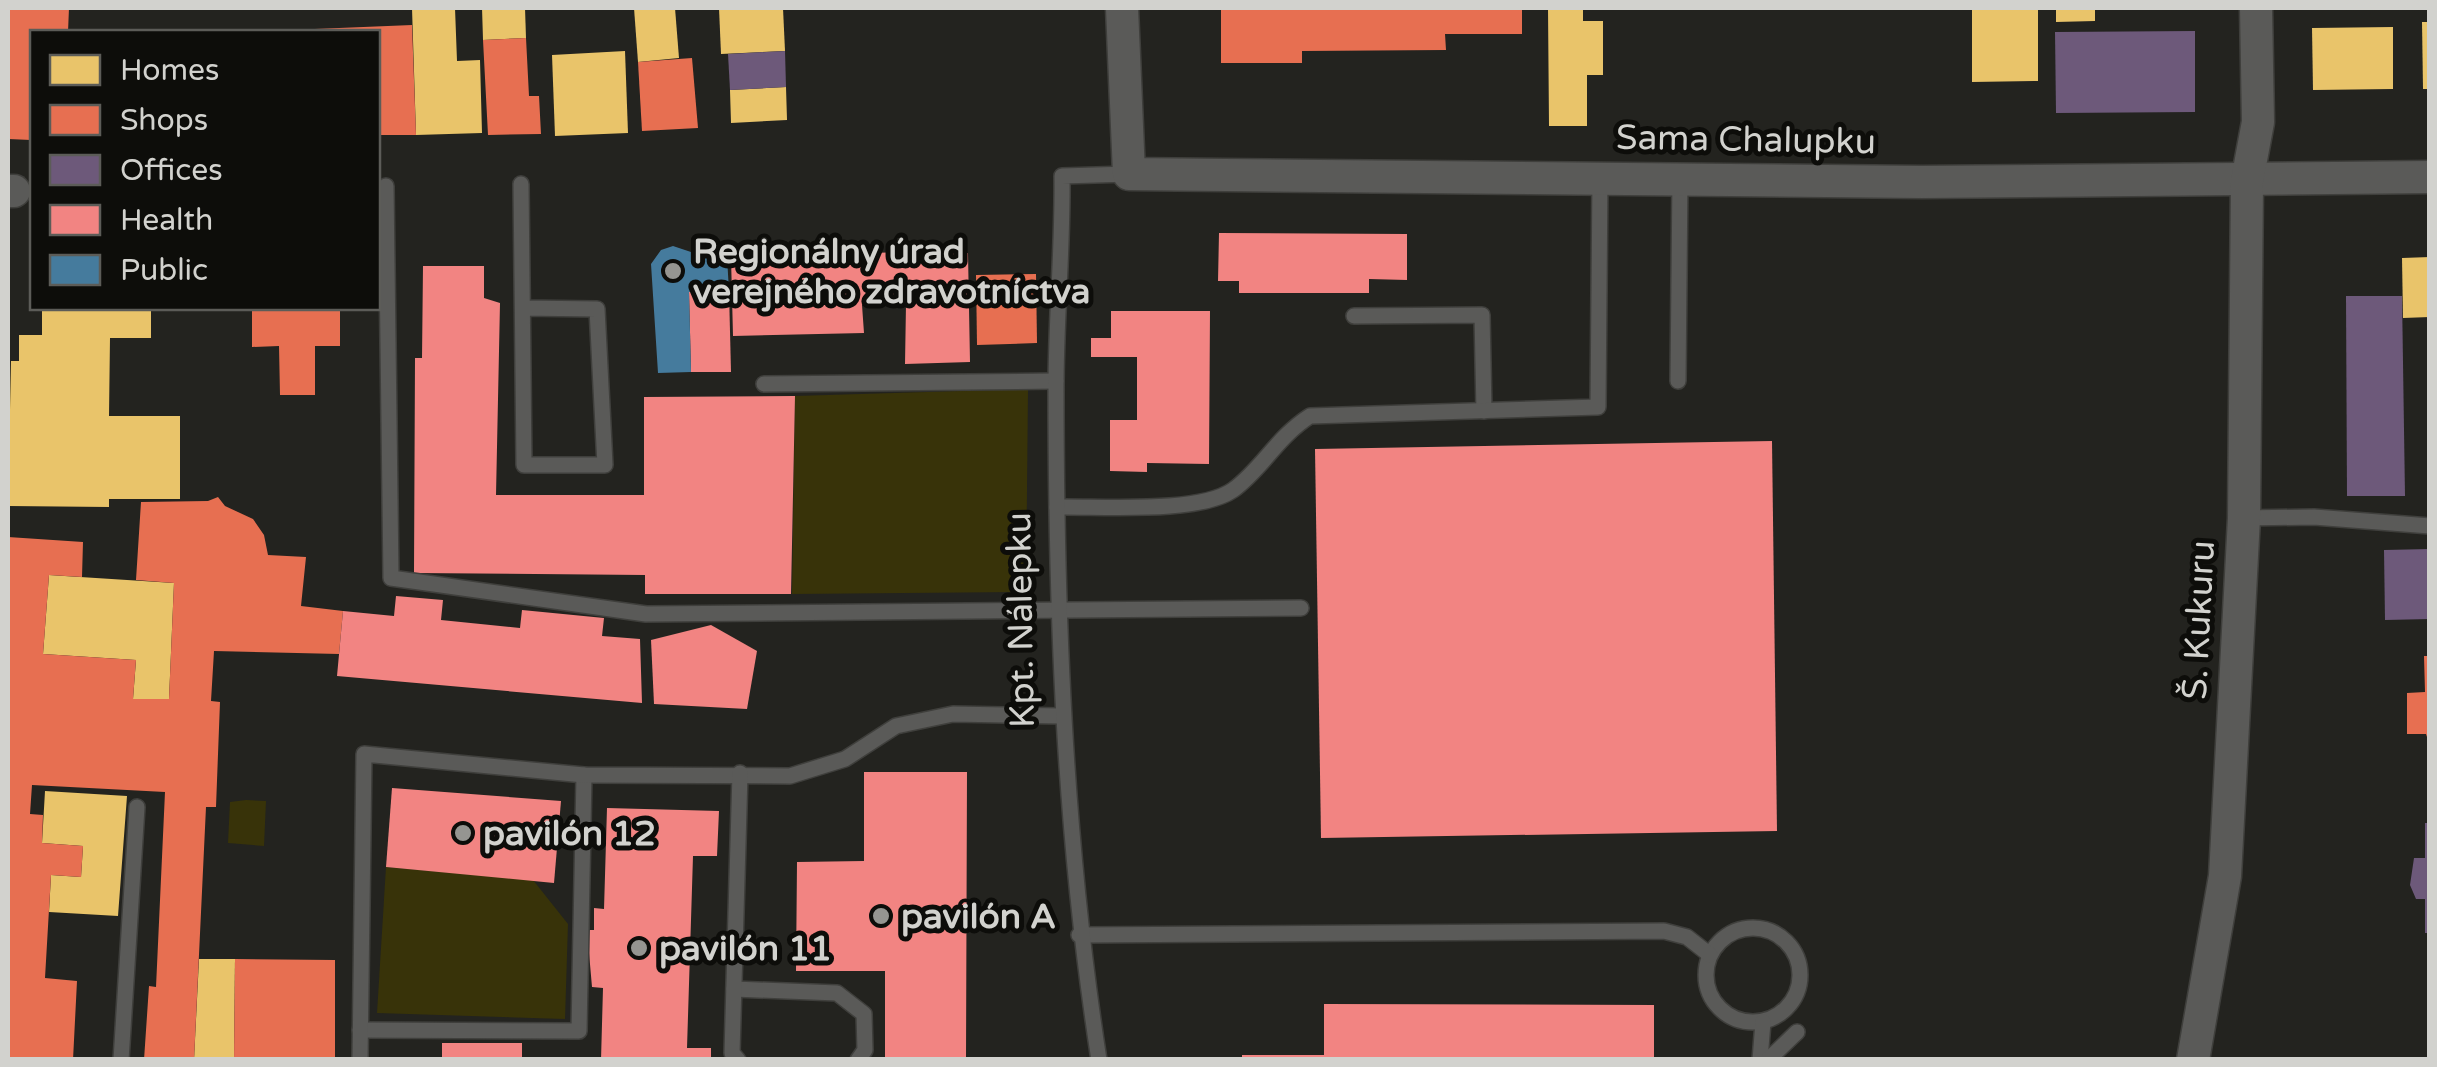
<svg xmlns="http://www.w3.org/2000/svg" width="2437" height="1067" viewBox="0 0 2437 1067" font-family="'Varela Round',sans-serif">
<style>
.green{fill:#383309}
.homes{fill:#e9c46a}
.shops{fill:#e76f51}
.offices{fill:#6d597a}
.health{fill:#f28482}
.public{fill:#457b9d}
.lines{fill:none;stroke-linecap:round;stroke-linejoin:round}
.lane-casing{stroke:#3f3f3c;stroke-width:18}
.street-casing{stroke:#3f3f3c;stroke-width:35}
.lane{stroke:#5a5a58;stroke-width:15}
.street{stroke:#5a5a58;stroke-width:32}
.poi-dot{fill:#959591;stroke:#0d0d0a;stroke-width:4}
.labels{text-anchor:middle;stroke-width:10;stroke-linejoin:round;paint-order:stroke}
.street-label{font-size:35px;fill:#d2d2ce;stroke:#0d0d0a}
.poi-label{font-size:35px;font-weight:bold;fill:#d2d2ce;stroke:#0d0d0a;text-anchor:start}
</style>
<rect width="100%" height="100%" fill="#23231f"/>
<g class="green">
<path d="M 1028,389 L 1026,592 L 792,594 L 795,396 Z"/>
<path d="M 246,800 L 266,801 L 264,846 L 228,843 L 230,802 Z"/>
<path d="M 386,867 L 533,880 L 568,924 L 565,1019 L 377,1013 Z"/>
</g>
<g class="homes">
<path d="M 412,8 L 455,8 L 457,61 L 480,60 L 482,133 L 416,135 Z"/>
<path d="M 482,8 L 525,8 L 526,38 L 483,40 Z"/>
<path d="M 634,8 L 675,8 L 679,58 L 638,62 Z"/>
<path d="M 719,8 L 783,8 L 785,51 L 721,54 Z"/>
<path d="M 1548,8 L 1583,8 L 1583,21 L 1603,21 L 1603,75 L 1587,75 L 1587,126 L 1549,126 Z"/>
<path d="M 1972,8 L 2038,8 L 2038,81 L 1972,82 Z"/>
<path d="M 2056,8 L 2095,8 L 2095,21 L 2056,22 Z"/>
<path d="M 2422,22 L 2430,22 L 2430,89 L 2423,89 Z"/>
<path d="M 2393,27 L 2393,89 L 2313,90 L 2312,28 Z"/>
<path d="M 625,51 L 628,133 L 555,136 L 552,55 Z"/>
<path d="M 786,87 L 787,120 L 731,123 L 730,90 Z"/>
<path d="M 2430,257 L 2430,317 L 2403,318 L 2402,258 Z"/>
<path d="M 42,308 L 151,308 L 151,338 L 110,338 L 109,416 L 180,416 L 180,499 L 109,499 L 109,507 L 8,506 L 11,361 L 19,361 L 19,335 L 42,335 Z"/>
<path d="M 49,575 L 174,583 L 169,699 L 133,699 L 136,660 L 43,654 Z"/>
<path d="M 45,791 L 127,796 L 118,916 L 49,912 L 51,875 L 81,877 L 83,846 L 42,843 Z"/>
<path d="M 199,959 L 235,959 L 234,1060 L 194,1060 Z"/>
</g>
<g class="shops">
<path d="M 8,8 L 69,8 L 68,32 L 32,32 L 31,140 L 8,139 Z"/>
<path d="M 1221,8 L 1522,8 L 1522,34 L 1445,34 L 1446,50 L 1302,51 L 1302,63 L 1221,63 Z"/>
<path d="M 412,25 L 416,135 L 378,135 L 378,32 L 245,32 Z"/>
<path d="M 526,38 L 529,96 L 539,96 L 541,134 L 488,135 L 483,40 Z"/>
<path d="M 692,58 L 698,128 L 642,131 L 638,62 Z"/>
<path d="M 1036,274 L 1037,343 L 977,345 L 976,275 Z"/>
<path d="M 252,308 L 340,308 L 340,346 L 315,346 L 315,395 L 280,395 L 279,346 L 252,347 Z"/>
<path d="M 218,497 L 225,506 L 253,519 L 264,535 L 268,555 L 306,557 L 301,606 L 343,611 L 339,654 L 214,651 L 211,701 L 220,702 L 216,807 L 206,807 L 194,1060 L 144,1060 L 149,986 L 156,987 L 165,792 L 32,785 L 30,814 L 43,815 L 42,843 L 83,846 L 81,877 L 51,875 L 45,978 L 77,981 L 73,1060 L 8,1060 L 8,537 L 83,542 L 82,577 L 49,575 L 43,654 L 136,660 L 133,699 L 169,699 L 174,583 L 136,580 L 141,502 L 208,501 Z"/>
<path d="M 2424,656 L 2430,656 L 2430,746 L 2426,734 L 2407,734 L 2407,693 L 2425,692 Z"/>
<path d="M 235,959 L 335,960 L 335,1060 L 234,1060 Z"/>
</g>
<g class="offices">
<path d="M 2195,31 L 2195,112 L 2056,113 L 2055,32 Z"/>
<path d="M 785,51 L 786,87 L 730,90 L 728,54 Z"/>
<path d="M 2346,296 L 2402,296 L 2405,496 L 2347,496 Z"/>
<path d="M 2430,549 L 2430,619 L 2385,620 L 2384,550 Z"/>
<path d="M 2425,823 L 2430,823 L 2430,933 L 2425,933 L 2425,899 L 2416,899 L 2410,885 L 2414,858 L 2425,858 Z"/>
</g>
<g class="health">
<path d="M 1219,233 L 1407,234 L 1407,280 L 1369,279 L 1369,293 L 1239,293 L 1239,281 L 1218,281 Z"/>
<path d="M 905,252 L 968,253 L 970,362 L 905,364 L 906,304 L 862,305 L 864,333 L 733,336 L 731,257 Z"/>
<path d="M 423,266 L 484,266 L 484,298 L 500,303 L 496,495 L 644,495 L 644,397 L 795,396 L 791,594 L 645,594 L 645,575 L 414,573 L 415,358 L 422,358 Z"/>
<path d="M 729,291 L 731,372 L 691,372 L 689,292 Z"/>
<path d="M 1111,311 L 1210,311 L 1209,464 L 1147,463 L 1147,472 L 1110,471 L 1110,420 L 1137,420 L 1137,357 L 1091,357 L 1091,338 L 1111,338 Z"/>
<path d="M 1772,441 L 1777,831 L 1321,838 L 1315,449 Z"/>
<path d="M 396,596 L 443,600 L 441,620 L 520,628 L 522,610 L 604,618 L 602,636 L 640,639 L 642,703 L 337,676 L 343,611 L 394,616 Z"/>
<path d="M 711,625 L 757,651 L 747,709 L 654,704 L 651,640 Z"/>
<path d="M 864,772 L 967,772 L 966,1060 L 885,1060 L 885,971 L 796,971 L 797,862 L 864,861 Z"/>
<path d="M 392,788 L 561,801 L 554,883 L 386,867 Z"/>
<path d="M 607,808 L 719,811 L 717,856 L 693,856 L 687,1048 L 711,1048 L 711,1060 L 601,1060 L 603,988 L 592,987 L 587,930 L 594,930 L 594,908 L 604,909 Z"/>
<path d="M 1324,1004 L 1654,1005 L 1654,1060 L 1242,1060 L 1242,1055 L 1324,1055 Z"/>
<rect x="442" y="1043" width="80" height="17"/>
</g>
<path class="public" d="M 673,246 L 706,257 L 727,257 L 729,291 L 689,292 L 691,372 L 658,373 L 651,264 L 661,250 Z"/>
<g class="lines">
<defs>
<g id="lane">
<path d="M 521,184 L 524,465 L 605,465 L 597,309 L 523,308"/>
<path d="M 386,186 L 391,578 L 646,614 L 1301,608"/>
<path d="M 1354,316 L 1482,315 L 1484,411"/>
<path d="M 1678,381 L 1680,177"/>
<path d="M 764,384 L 1056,381"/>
<path d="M 1057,507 C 1100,506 1199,514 1233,490 C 1262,469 1277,437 1310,416 L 1598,407 L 1600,177"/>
<path d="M 2244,518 L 2314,517 L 2430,526"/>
<circle cx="1753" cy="975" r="47"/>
<path d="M 1079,935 L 1664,931 L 1687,937 L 1710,955"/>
<path d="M 734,989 L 837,993 L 864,1014 L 865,1050 L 858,1060"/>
<path d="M 360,1030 L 579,1031 L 584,775"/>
<path d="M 121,1060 L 137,807"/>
<path d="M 360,1060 L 364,754 L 584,775 L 790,776 L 845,759 L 896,726 L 953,714 L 1061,716"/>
<path d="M 738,1060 L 732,1053 L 740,773"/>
<path d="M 1099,1060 C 1064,836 1056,613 1056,388 C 1056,317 1063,246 1062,176 L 1129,174"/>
<path d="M 1760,1060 L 1763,1022"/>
<path d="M 1768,1060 L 1797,1032"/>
</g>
<g id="street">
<path d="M 1122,8 L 1129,174 L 1922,182 L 2430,177"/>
<path d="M 8,191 L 14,191"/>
<path d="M 2193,1060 L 2225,876 L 2244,518 L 2247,181 L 2258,122 L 2256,8"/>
</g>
</defs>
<use href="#lane" class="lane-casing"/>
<use href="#street" class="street-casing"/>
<use href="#lane" class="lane"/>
<use href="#street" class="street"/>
</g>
<g class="poi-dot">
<circle cx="673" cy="271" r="10"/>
<circle cx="463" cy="833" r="10"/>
<circle cx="881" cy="916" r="10"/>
<circle cx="639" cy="948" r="10"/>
</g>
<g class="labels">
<g class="street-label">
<text transform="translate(1746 139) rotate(1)" y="12">Sama Chalupku</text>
<text transform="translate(1020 620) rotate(-91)" y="12">Kpt. Nálepku</text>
<text transform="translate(2198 620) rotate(-87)" y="12">Š. Kukuru</text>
</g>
<g class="poi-label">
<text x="693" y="263">Regionálny úrad<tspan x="693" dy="40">verejného zdravotníctva</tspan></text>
<text x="483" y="845">pavilón 12</text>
<text x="901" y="928">pavilón A</text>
<text x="659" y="960">pavilón 11</text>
</g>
</g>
<rect width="2437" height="1067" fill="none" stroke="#d2d2ce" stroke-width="20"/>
<rect x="30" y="30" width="350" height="280" fill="#0d0d0a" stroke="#5c5c58" stroke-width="2.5"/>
<rect x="50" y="55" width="50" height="30" fill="#e9c46a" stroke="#5c5c58" stroke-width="2.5"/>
<text x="120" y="80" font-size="30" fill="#d2d2ce">Homes</text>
<rect x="50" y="105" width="50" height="30" fill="#e76f51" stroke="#5c5c58" stroke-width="2.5"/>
<text x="120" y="130" font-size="30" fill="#d2d2ce">Shops</text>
<rect x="50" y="155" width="50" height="30" fill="#6d597a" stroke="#5c5c58" stroke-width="2.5"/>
<text x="120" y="180" font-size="30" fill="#d2d2ce">Offices</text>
<rect x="50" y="205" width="50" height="30" fill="#f28482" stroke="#5c5c58" stroke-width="2.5"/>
<text x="120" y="230" font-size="30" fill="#d2d2ce">Health</text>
<rect x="50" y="255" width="50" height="30" fill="#457b9d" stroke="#5c5c58" stroke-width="2.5"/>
<text x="120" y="280" font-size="30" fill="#d2d2ce">Public</text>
</svg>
